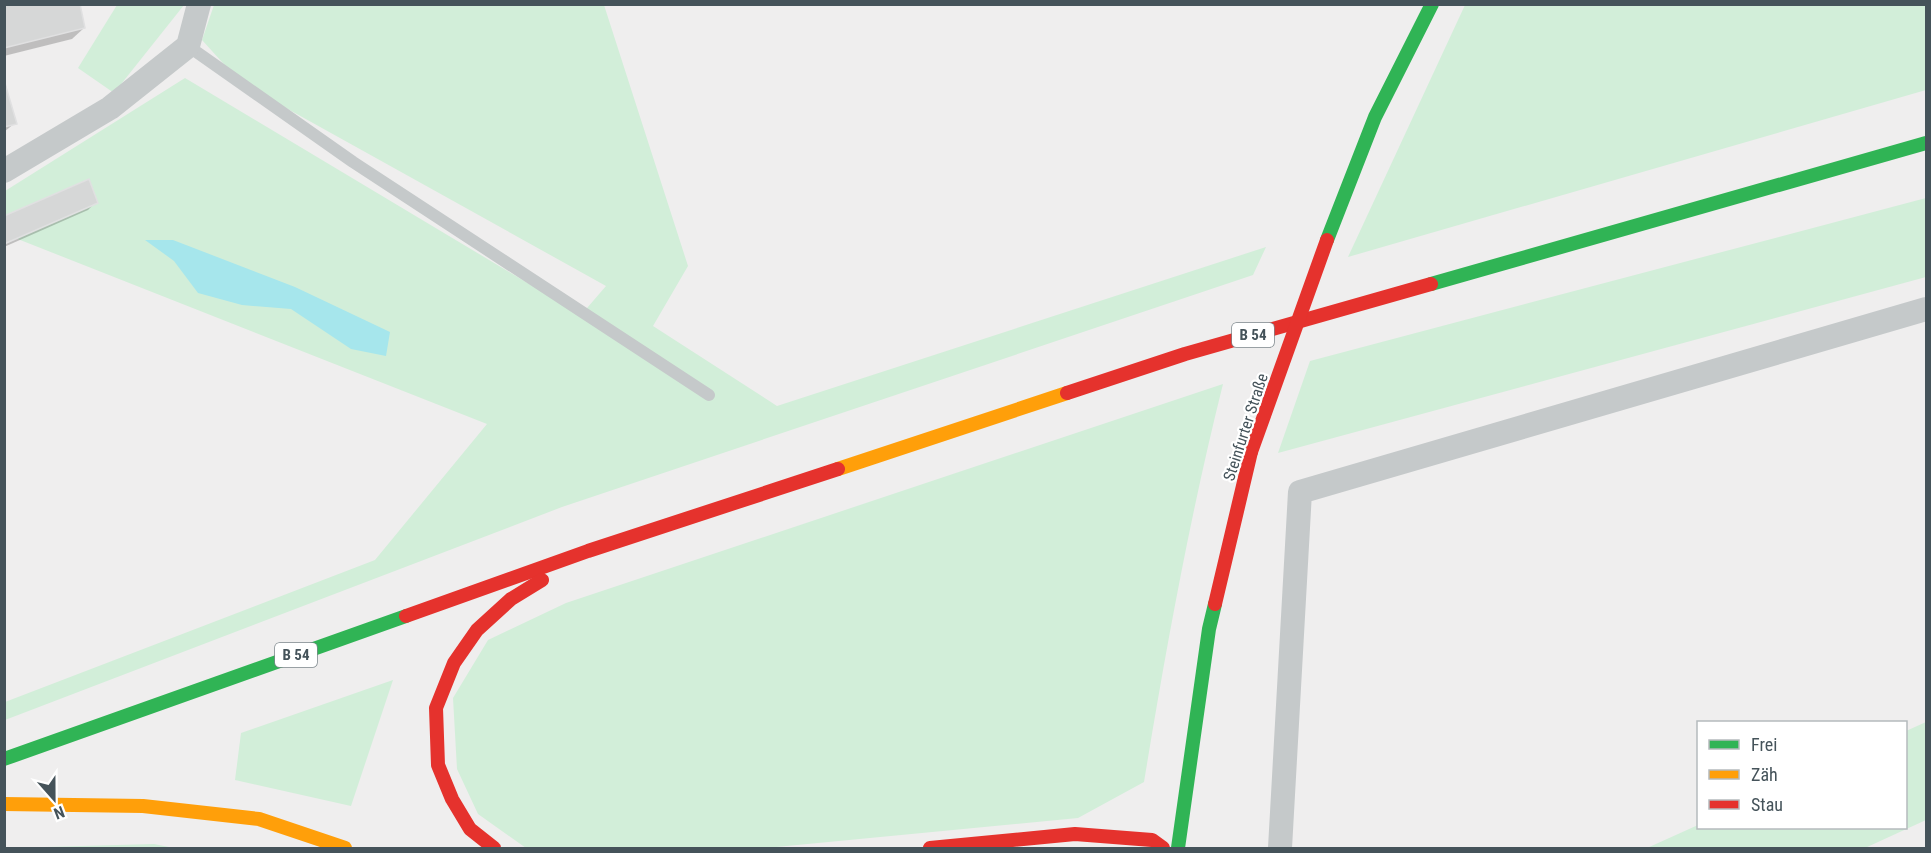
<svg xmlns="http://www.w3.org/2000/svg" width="1931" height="853" viewBox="0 0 1931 853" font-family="'Roboto Condensed',sans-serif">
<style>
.green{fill:#d2eed9}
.water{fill:#a6e6ec}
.shadow{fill:#0003}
.building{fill:#d6d7d7;stroke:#e0e0e1;stroke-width:1.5}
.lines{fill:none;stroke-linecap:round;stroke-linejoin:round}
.lane{stroke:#c5c9ca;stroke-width:12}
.street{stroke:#c5c9ca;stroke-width:24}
.fast{stroke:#30b455;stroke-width:14}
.slow{stroke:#ff9f0a;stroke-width:14}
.jam{stroke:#e5322d;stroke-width:14}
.jam-bridge{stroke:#e5322d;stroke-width:14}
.labels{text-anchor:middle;stroke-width:4.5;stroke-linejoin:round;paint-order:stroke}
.shield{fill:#fff;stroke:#7d878c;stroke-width:1.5}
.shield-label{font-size:15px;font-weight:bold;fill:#45535a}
.street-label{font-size:16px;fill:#45535a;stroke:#fff}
</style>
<rect width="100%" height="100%" fill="#efeeee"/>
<g class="green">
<path d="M 117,5 L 184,5 L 114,93 L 78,68 Z"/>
<path d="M 214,5 L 604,5 L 688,266 L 653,326 L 777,406 L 1266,247 L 1253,275 L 562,507 L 5,720 L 5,702 L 375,560 L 487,424 L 5,234 L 5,191 L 185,78 L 581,315 L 606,286 L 241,83 L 202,40 Z"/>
<path d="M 1465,5 L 1926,5 L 1926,90 L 1348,257 Z"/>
<path d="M 1926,198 L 1926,277 L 1278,453 L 1310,361 Z"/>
<path d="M 1223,384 C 1190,516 1166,648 1144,782 L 1078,818 L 766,848 L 526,848 L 478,814 L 457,769 L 453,698 L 488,640 L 566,603 Z"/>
<path d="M 393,680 L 351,806 L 235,780 L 241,733 Z"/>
<path d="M 1926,722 L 1926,820 L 1865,848 L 1647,848 L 1698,825 L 1698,828 L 1906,828 L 1906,731 Z"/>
<path d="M 154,844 L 174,848 L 8,848 Z"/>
</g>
<path class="water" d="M 145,240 L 173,240 L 295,287 L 390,332 L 386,356 L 351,349 L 291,309 L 242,305 L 198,293 L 174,261 Z"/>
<g class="shadow">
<path d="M 4,4 L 84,28 L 72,39 L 4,56 Z"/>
<path d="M 5,82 L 15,123 L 4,132 L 4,82 Z"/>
<path d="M 96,202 L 88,210 L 4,247 L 4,218 Z"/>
</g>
<g class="building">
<path d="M 4,4 L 80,4 L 85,28 L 4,48 Z"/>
<path d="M 4,80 L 17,124 L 4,127 Z"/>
<path d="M 89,179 L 98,203 L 4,244 L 4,216 Z"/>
</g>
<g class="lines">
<path class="lane" d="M 188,46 L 353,162 L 709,395"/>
<g class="street">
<path d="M 4,171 L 110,108 L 188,46 L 199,4"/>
<path d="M 1280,848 L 1300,492 L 1926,309"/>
</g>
<g class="fast">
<path d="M 1327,240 L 1375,117 L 1432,4"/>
<path d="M 1431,284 L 1926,143"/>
<path d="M 4,759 L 406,616"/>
<path d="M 1178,848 L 1209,629 L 1215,604"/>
</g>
<g class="slow">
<path d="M 838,469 L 1067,393"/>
<path d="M 4,804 L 143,806 L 259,819 L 345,848"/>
</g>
<g class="jam">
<path d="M 1067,393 L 1185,354 L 1431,284"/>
<path d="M 1215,604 L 1251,452"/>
<path d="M 406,616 L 588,551 L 838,469"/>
<path d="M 494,848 L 470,829 L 452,799 L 438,765 L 436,708 L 454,663 L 477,630 L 511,599 L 542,580"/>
<path d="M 930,848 L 1075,834 L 1152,840 L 1163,848"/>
</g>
<path class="jam-bridge" d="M 1251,452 L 1327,240"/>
</g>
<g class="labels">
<g class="shield">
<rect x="1232" y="323" width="42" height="24" rx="4.5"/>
<rect x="275" y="643" width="42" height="24" rx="4.5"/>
</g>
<g class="shield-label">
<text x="1253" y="340">B 54</text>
<text x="296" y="660">B 54</text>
</g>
<g class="street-label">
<text transform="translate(1245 427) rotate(-72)" y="6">Steinfurter Straße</text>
</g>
</g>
<rect width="1931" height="853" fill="none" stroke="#45535a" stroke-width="12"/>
<rect x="1697" y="721" width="210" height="108" fill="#ffffff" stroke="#b5babd" stroke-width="1.5"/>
<rect x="1709" y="740" width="30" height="9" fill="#30b455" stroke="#b5babd" stroke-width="1.5"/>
<text x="1751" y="751" font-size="18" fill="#45535a">Frei</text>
<rect x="1709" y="770" width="30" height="9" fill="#ff9f0a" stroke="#b5babd" stroke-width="1.5"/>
<text x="1751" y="781" font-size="18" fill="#45535a">Zäh</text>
<rect x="1709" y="800" width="30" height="9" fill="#e5322d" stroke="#b5babd" stroke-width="1.5"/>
<text x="1751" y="811" font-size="18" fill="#45535a">Stau</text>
<g transform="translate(54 799) rotate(159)" stroke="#ffffff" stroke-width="4.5" paint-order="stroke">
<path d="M0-4.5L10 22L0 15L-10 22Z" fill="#45535a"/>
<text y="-9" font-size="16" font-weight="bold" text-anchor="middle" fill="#45535a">N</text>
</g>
</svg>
